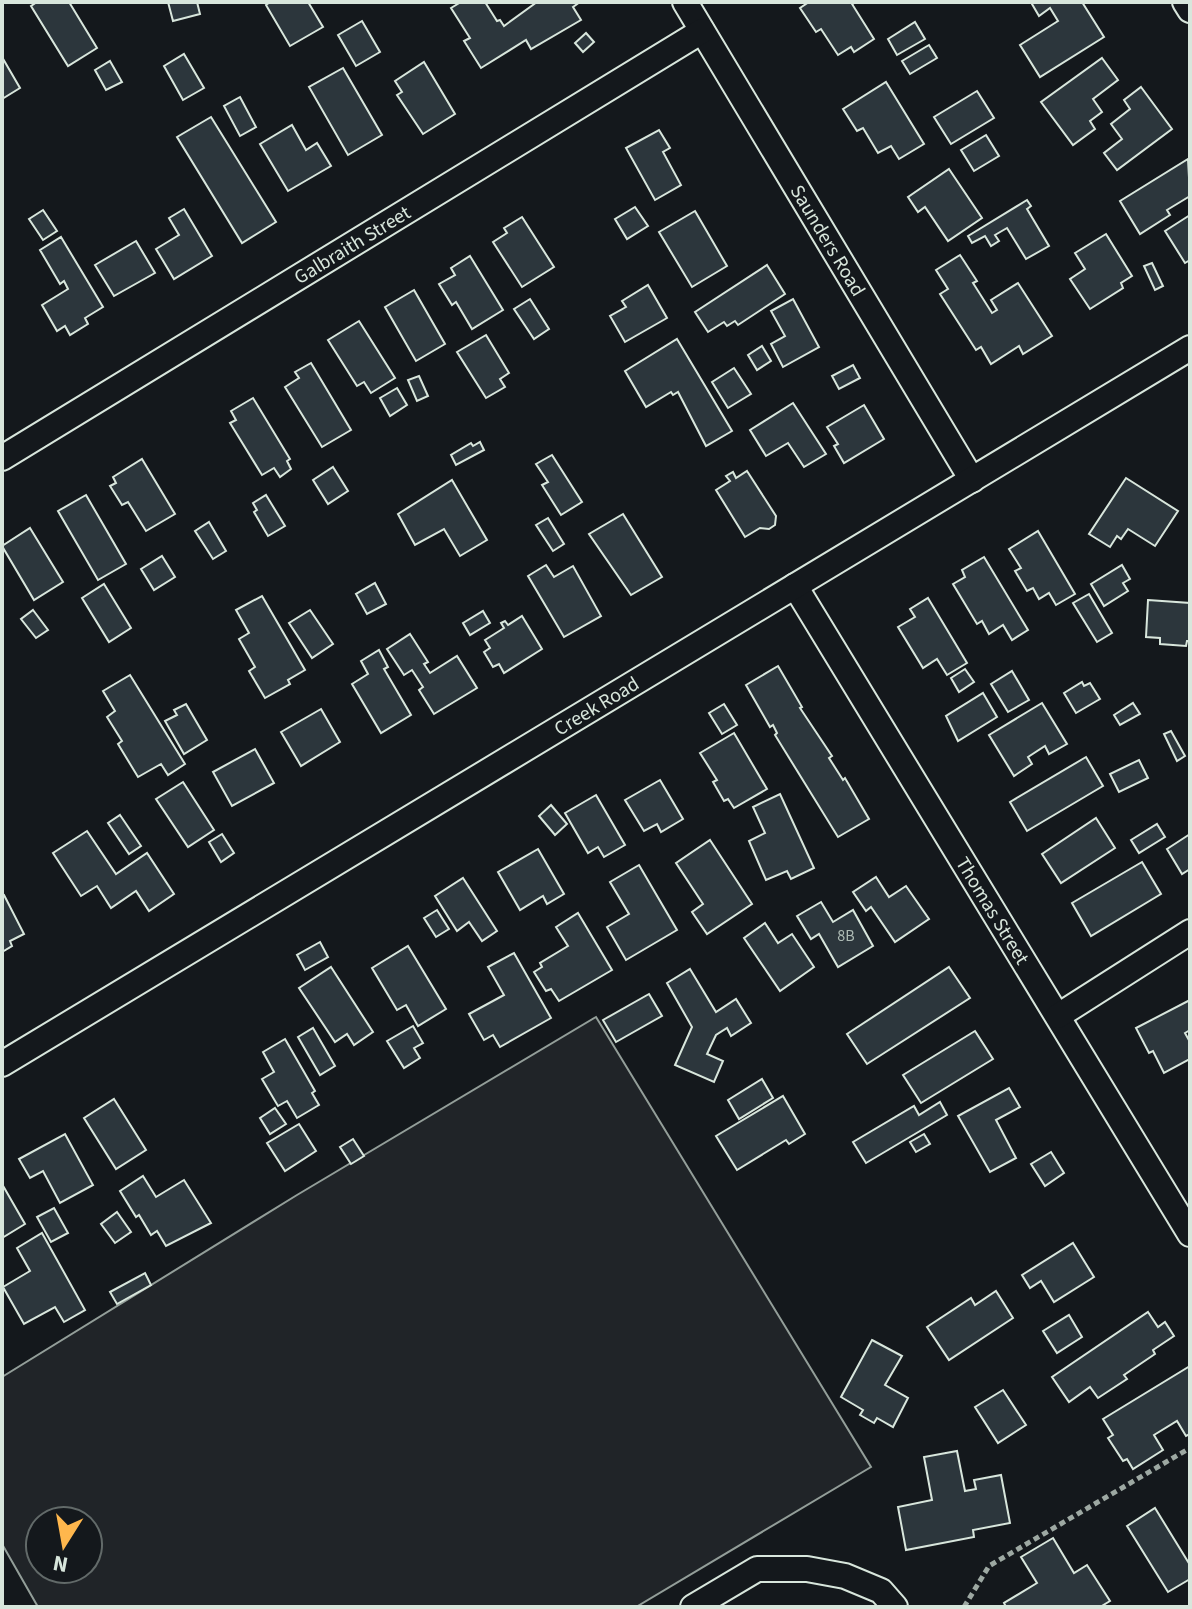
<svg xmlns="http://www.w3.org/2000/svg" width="1192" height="1609" viewBox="0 0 1192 1609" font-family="'Source Sans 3',sans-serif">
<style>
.green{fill:#202428;stroke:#939e99;stroke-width:2;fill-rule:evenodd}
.building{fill:#2c363c;stroke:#d8e6dc;stroke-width:2}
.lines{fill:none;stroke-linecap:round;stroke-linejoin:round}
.minor-casing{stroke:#d8e6dc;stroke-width:28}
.path{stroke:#9da8a2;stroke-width:5;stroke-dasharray:6 4;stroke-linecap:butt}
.minor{stroke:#14181c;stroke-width:24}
.labels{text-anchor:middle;stroke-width:6;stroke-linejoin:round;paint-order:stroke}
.number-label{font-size:16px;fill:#adbab4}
.street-label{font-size:20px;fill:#d8e6dc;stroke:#14181c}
</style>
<rect width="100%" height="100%" fill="#14181c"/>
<path class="green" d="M 596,1017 L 871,1467 L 636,1607 L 38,1607 L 2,1544 L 2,1377 L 297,1195 ZM 40,1521 L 88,1521 L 88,1569 L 40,1569 Z"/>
<g class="building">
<path d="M 37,2 L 69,2 L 97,48 L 68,66 L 31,6 Z"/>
<path d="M 168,2 L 197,2 L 200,14 L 173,21 Z"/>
<path d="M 270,2 L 308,2 L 323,27 L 290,46 L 266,5 Z"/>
<path d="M 461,2 L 485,2 L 497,21 L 500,20 L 504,26 L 537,2 L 580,2 L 573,7 L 581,20 L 531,49 L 526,40 L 481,68 L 464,41 L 470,38 L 451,8 Z"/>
<path d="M 809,2 L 856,2 L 852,4 L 874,39 L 854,52 L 851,47 L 838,55 L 821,29 L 816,32 L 800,8 Z"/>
<path d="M 1035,2 L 1082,2 L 1104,37 L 1040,77 L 1020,45 L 1058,21 L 1050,8 L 1039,16 L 1032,4 Z"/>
<path d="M 362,21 L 380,52 L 356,66 L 338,35 Z"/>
<path d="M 915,22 L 925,39 L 897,55 L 888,39 Z"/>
<path d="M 586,33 L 594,42 L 583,52 L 575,43 Z"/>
<path d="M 929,45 L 937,58 L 910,74 L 902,61 Z"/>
<path d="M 184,54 L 204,88 L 183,100 L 164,66 Z"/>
<path d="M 2,57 L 20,88 L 2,99 Z"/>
<path d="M 1102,58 L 1118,80 L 1093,99 L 1102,112 L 1090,121 L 1095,129 L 1073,145 L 1041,102 Z"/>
<path d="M 110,61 L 122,82 L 106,90 L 95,70 Z"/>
<path d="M 424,62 L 455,114 L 423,134 L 397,95 L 402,92 L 395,81 Z"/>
<path d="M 343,68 L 382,135 L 348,155 L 309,87 Z"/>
<path d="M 886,82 L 924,144 L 899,159 L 891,146 L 878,153 L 863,128 L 857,131 L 843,109 Z"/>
<path d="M 1141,87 L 1172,129 L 1117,170 L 1104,153 L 1122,139 L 1111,124 L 1130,109 L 1124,100 Z"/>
<path d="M 977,91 L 994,118 L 951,144 L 934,117 Z"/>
<path d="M 240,97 L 256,127 L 240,136 L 224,106 Z"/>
<path d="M 211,117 L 276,222 L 242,243 L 177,137 Z"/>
<path d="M 292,125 L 306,150 L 317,143 L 331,166 L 288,191 L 260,144 Z"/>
<path d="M 659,130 L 670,148 L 663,152 L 681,185 L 655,200 L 626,148 Z"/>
<path d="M 986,135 L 999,156 L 974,171 L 961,150 Z"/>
<path d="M 1188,159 L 1190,196 L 1167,210 L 1170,215 L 1140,234 L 1120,201 Z"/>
<path d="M 949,169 L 982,218 L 948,241 L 925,207 L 918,212 L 908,197 Z"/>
<path d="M 1027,200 L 1031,206 L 1027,209 L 1049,246 L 1026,259 L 1007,228 L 995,235 L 999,241 L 991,246 L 985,236 L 972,243 L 968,236 Z"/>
<path d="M 635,207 L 648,226 L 627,239 L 615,219 Z"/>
<path d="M 184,209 L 212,256 L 174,279 L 156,249 L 179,235 L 169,218 Z"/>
<path d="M 43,210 L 57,231 L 43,240 L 29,219 Z"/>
<path d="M 695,211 L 727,266 L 692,287 L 659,232 Z"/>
<path d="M 1190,215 L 1190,260 L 1185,263 L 1165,231 Z"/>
<path d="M 522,217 L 554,267 L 522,287 L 493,242 L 507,233 L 504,228 Z"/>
<path d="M 1106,234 L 1132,276 L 1121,283 L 1123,288 L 1090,309 L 1070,279 L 1085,269 L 1075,253 Z"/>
<path d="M 61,237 L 103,307 L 85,318 L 88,324 L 70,335 L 65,326 L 57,331 L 42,305 L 68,289 L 64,281 L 60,284 L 40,250 Z"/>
<path d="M 136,241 L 155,273 L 114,296 L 95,265 Z"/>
<path d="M 960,255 L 977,281 L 973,283 L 992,313 L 997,310 L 991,300 L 1018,283 L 1052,336 L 1023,354 L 1019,346 L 991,364 L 981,347 L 976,350 L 940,294 L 948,289 L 936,270 Z"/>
<path d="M 470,256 L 503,310 L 472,329 L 456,302 L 452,305 L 439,284 L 455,275 L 451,268 Z"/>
<path d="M 1152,263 L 1163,286 L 1155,290 L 1144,266 Z"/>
<path d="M 767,265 L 785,294 L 738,325 L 735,321 L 727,326 L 724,322 L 708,332 L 695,312 Z"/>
<path d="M 648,285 L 667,318 L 625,342 L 610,316 L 626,307 L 622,301 Z"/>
<path d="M 414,290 L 445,344 L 416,361 L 385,307 Z"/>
<path d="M 530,299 L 549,329 L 534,339 L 514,309 Z"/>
<path d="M 793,299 L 819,347 L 783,367 L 771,344 L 785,336 L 771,311 Z"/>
<path d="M 359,321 L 395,378 L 371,393 L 364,382 L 357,386 L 328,340 Z"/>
<path d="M 486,335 L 509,373 L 500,379 L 505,387 L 486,398 L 457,352 Z"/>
<path d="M 677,339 L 732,431 L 706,446 L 678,392 L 673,395 L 671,392 L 646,407 L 625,371 Z"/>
<path d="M 762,346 L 771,361 L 757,370 L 748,355 Z"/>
<path d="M 311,363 L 351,430 L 322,447 L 285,387 L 299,378 L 295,372 Z"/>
<path d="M 853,365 L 860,378 L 839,389 L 832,376 Z"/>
<path d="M 734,368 L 751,394 L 728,408 L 712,382 Z"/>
<path d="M 419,376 L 428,396 L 417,401 L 408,380 Z"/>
<path d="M 397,388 L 407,405 L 390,416 L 380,398 Z"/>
<path d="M 253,398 L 290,459 L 287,461 L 291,469 L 280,477 L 274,468 L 262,475 L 230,423 L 236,420 L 231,411 Z"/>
<path d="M 793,403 L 826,454 L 804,467 L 788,443 L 766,456 L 750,430 Z"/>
<path d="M 864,405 L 884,439 L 844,463 L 834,446 L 838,444 L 827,427 Z"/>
<path d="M 480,442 L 484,450 L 456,465 L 451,455 L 471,443 L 473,446 Z"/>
<path d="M 552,455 L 582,502 L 561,515 L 542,485 L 548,482 L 536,464 Z"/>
<path d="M 142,459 L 175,514 L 146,531 L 128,502 L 122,505 L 110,486 L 116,483 L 113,477 Z"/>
<path d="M 333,467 L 348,491 L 328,504 L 313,480 Z"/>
<path d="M 747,471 L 776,516 L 775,525 L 769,529 L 760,528 L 745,537 L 716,490 L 730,481 L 726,476 L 733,472 L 736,478 Z"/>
<path d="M 1126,478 L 1178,511 L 1155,546 L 1128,529 L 1121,539 L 1117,536 L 1110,547 L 1089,534 Z"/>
<path d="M 452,480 L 487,540 L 460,556 L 444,529 L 415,545 L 398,514 Z"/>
<path d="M 86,495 L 126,564 L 98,580 L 58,511 Z"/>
<path d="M 266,495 L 285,526 L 268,536 L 254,512 L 257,510 L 253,503 Z"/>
<path d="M 623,514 L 662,577 L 631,595 L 589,534 Z"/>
<path d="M 548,518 L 564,544 L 553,551 L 536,525 Z"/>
<path d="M 209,522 L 226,551 L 213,559 L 195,531 Z"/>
<path d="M 30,528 L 63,582 L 34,600 L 2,546 Z"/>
<path d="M 1038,531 L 1075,594 L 1056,605 L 1049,593 L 1039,599 L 1033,588 L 1027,591 L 1015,571 L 1021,568 L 1009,549 Z"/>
<path d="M 162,556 L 175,577 L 154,590 L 141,569 Z"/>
<path d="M 984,557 L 1028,630 L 1012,640 L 1003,625 L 989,634 L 982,621 L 977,624 L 953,584 L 965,577 L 962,570 Z"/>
<path d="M 546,565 L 554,577 L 573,566 L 601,616 L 564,637 L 528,576 Z"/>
<path d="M 1122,565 L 1130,579 L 1123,583 L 1128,591 L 1104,606 L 1091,584 Z"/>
<path d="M 375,583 L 386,604 L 367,614 L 356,594 Z"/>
<path d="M 104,584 L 131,628 L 109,642 L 82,598 Z"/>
<path d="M 1089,594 L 1112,633 L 1097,642 L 1073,603 Z"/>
<path d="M 262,596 L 305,670 L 288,680 L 290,684 L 265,698 L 249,671 L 255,667 L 239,639 L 249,633 L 236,610 Z"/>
<path d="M 928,598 L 967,663 L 947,675 L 937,659 L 923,668 L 898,627 L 915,617 L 910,609 Z"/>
<path d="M 1148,600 L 1190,603 L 1190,641 L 1187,641 L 1186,646 L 1160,644 L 1160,638 L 1146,637 Z"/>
<path d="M 33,610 L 48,630 L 36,638 L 21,619 Z"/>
<path d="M 310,610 L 333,644 L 312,658 L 289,623 Z"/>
<path d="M 483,611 L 490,623 L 470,635 L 463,623 Z"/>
<path d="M 522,616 L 542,649 L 504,673 L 499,664 L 493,667 L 484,652 L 490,648 L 485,640 L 504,628 L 501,623 L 505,621 L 508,625 Z"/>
<path d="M 410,634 L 428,662 L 424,664 L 430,673 L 457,656 L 477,688 L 434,714 L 419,690 L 423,687 L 412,670 L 404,675 L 387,649 Z"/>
<path d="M 379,650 L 388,667 L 384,669 L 411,715 L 381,733 L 352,684 L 368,674 L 361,661 Z"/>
<path d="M 778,666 L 802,707 L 800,708 L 832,756 L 829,758 L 843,780 L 845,778 L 869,819 L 838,837 L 775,735 L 777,733 L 773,725 L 770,727 L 746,685 Z"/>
<path d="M 965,669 L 974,682 L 959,692 L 951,678 Z"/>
<path d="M 1012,671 L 1029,700 L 1008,712 L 991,684 Z"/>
<path d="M 130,675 L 185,764 L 168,775 L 161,764 L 138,777 L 118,744 L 122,741 L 107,717 L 115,711 L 103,691 Z"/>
<path d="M 1082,682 L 1084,686 L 1090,683 L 1100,699 L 1076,713 L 1064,693 Z"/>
<path d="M 983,693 L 997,717 L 958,741 L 946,716 Z"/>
<path d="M 1042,703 L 1067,744 L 1049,754 L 1045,746 L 1028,757 L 1032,764 L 1014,776 L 989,735 Z"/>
<path d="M 1133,703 L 1140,714 L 1120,725 L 1114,715 Z"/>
<path d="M 186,704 L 207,740 L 184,754 L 165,721 L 177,715 L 174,710 Z"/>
<path d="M 724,704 L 737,725 L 722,734 L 709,713 Z"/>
<path d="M 321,709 L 340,742 L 301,766 L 281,732 Z"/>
<path d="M 1171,731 L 1185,756 L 1177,761 L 1164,734 Z"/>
<path d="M 734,733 L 767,789 L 734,808 L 728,799 L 724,801 L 713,782 L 717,780 L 700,753 Z"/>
<path d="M 255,749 L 274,783 L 232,806 L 213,772 Z"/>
<path d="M 1086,757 L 1103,786 L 1027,831 L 1010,802 Z"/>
<path d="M 1139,760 L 1148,778 L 1119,792 L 1110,774 Z"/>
<path d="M 660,780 L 683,819 L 661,832 L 657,824 L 644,831 L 625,800 Z"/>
<path d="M 183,782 L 214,830 L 188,847 L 156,799 Z"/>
<path d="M 780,794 L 814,868 L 791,879 L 787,871 L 766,880 L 749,841 L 765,833 L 753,807 Z"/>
<path d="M 596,795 L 625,845 L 604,857 L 598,847 L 588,853 L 565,813 Z"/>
<path d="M 551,805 L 567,824 L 555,835 L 539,816 Z"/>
<path d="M 120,815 L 141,846 L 129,854 L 108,823 Z"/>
<path d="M 1096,818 L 1115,848 L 1061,883 L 1042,854 Z"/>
<path d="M 1157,824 L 1165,837 L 1139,853 L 1131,840 Z"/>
<path d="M 87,831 L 116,874 L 147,853 L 174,894 L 149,911 L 136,891 L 111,908 L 97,886 L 81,896 L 53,853 Z"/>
<path d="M 222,834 L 234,853 L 221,862 L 209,842 Z"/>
<path d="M 1190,834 L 1190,869 L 1182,874 L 1167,849 Z"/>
<path d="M 710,840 L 752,904 L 707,934 L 692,912 L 703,904 L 676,863 Z"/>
<path d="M 538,849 L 564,894 L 547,904 L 543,896 L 520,910 L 498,872 Z"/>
<path d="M 1142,862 L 1161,894 L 1091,936 L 1072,903 Z"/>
<path d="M 639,865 L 677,930 L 626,960 L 607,927 L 629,914 L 610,882 Z"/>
<path d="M 876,877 L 889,897 L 906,886 L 929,919 L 895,942 L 871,907 L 866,911 L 853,892 Z"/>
<path d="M 463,878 L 497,931 L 482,941 L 469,922 L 457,931 L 435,896 Z"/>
<path d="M 4,895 L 24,934 L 10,941 L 12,946 L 2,952 L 2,896 Z"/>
<path d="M 821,902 L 833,922 L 853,910 L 873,946 L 838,967 L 819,934 L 811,939 L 797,916 Z"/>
<path d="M 437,910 L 449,929 L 436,937 L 424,918 Z"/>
<path d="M 578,913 L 612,970 L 559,1001 L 551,989 L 546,991 L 534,972 L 542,967 L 540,963 L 568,946 L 556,927 Z"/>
<path d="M 765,923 L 778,943 L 792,934 L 814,967 L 780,991 L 744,938 Z"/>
<path d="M 320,942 L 328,957 L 305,970 L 297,955 Z"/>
<path d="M 408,946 L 446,1009 L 418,1026 L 406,1005 L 397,1010 L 372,968 Z"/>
<path d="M 514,953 L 551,1018 L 500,1047 L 493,1035 L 484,1040 L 469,1014 L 504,995 L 488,967 Z"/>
<path d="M 331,967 L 373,1032 L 354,1045 L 347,1034 L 335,1042 L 299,988 Z"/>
<path d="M 949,967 L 970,998 L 867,1064 L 847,1034 Z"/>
<path d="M 690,969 L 716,1012 L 736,999 L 751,1023 L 731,1036 L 727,1028 L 716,1035 L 707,1054 L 723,1061 L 714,1082 L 675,1065 L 692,1027 L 667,983 Z"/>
<path d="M 649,994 L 662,1016 L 616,1042 L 603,1020 Z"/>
<path d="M 1190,1000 L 1190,1030 L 1185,1033 L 1190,1042 L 1190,1059 L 1164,1073 L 1153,1051 L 1149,1053 L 1136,1028 Z"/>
<path d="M 413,1026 L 423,1043 L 414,1048 L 420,1058 L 404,1068 L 387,1041 Z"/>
<path d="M 313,1028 L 335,1066 L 320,1075 L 298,1037 Z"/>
<path d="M 975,1031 L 993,1059 L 921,1103 L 903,1075 Z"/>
<path d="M 285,1039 L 315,1091 L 312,1093 L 319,1105 L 297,1118 L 287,1101 L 278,1106 L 262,1079 L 274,1072 L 263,1052 Z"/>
<path d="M 762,1079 L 773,1098 L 739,1119 L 728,1100 Z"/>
<path d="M 1009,1088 L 1020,1107 L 996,1120 L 1016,1158 L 990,1172 L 958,1116 Z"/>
<path d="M 783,1096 L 805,1134 L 789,1144 L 786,1140 L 737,1170 L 716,1136 Z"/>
<path d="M 114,1099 L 146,1150 L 116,1169 L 84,1118 Z"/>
<path d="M 940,1102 L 947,1115 L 866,1163 L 853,1142 L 914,1106 L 919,1115 Z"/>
<path d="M 275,1108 L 286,1124 L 270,1134 L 260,1118 Z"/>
<path d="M 299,1124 L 316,1151 L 285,1171 L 267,1143 Z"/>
<path d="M 65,1134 L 93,1185 L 60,1203 L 43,1171 L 30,1178 L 19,1159 Z"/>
<path d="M 924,1134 L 930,1144 L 916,1152 L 910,1142 Z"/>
<path d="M 353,1139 L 364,1156 L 351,1164 L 340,1147 Z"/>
<path d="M 1051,1152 L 1064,1173 L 1045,1186 L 1031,1164 Z"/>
<path d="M 143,1176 L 156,1197 L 184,1180 L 211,1223 L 166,1246 L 157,1231 L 151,1235 L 139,1215 L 136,1217 L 120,1191 Z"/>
<path d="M 2,1184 L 25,1224 L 2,1238 Z"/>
<path d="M 54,1208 L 68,1233 L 51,1242 L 37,1217 Z"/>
<path d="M 117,1212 L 131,1232 L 115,1243 L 101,1224 Z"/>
<path d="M 42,1233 L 85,1310 L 64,1322 L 55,1307 L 24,1324 L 3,1287 L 30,1271 L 17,1248 Z"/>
<path d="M 1073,1243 L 1094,1277 L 1054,1302 L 1041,1281 L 1030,1288 L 1022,1275 Z"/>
<path d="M 145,1273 L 151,1285 L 117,1304 L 110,1292 Z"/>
<path d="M 996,1291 L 1013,1318 L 949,1360 L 927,1327 L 971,1298 L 975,1305 Z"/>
<path d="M 1148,1312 L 1158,1327 L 1165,1322 L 1174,1336 L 1153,1350 L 1155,1354 L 1124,1375 L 1127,1379 L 1098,1398 L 1090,1387 L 1069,1402 L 1052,1377 Z"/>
<path d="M 1069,1315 L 1082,1337 L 1057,1353 L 1043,1331 Z"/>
<path d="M 872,1340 L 902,1356 L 885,1385 L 908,1398 L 893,1427 L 877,1418 L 874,1423 L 860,1415 L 863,1410 L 841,1397 Z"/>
<path d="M 1190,1366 L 1190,1434 L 1186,1436 L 1177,1421 L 1154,1435 L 1163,1450 L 1133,1469 L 1127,1459 L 1123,1461 L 1108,1438 L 1113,1435 L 1103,1419 Z"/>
<path d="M 1003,1390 L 1026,1425 L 998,1443 L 975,1407 Z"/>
<path d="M 957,1451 L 965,1491 L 976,1489 L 974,1480 L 1001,1475 L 1010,1523 L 973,1530 L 974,1537 L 906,1550 L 898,1507 L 932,1500 L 924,1457 Z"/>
<path d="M 1155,1508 L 1190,1565 L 1190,1579 L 1168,1592 L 1127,1526 Z"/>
<path d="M 1053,1538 L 1074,1573 L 1087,1565 L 1110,1601 L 1100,1607 L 1006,1607 L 1004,1603 L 1037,1583 L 1021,1557 Z"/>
</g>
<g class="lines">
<defs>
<g id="minor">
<path id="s1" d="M 685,2 L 972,480"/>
<path d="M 1185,2 L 1190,10"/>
<path id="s2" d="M 2,458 L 702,31"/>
<path id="s3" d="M 795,586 L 1190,1234"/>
<path d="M 1058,1016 L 1190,932"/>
<path id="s4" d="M 2,1064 L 1190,348"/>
<path d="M 693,1607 L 757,1569 L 807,1569 L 845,1576 L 881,1591 L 895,1607"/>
</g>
</defs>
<use href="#minor" class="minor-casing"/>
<path class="path" d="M 964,1607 L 989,1566 L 1190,1448"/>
<use href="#minor" class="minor"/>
</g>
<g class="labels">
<g class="number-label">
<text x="846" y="941">8B</text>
</g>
<g class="street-label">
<text dy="7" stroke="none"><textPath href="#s1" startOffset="278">Saunders Road</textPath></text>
<text dy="7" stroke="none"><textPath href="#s2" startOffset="410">Galbraith Street</textPath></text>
<text dy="7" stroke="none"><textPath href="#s4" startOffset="694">Creek Road</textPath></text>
<text dy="7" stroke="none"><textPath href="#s3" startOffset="380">Thomas Street</textPath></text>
</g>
</g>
<rect width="1192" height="1609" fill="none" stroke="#d8e6dc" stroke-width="8"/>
<g transform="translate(64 1545) rotate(191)"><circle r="38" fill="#14181c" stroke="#626a69" stroke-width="2"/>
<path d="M0-6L14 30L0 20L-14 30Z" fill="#ffb74d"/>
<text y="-12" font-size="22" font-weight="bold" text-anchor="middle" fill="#d8e6dc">N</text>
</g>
</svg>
